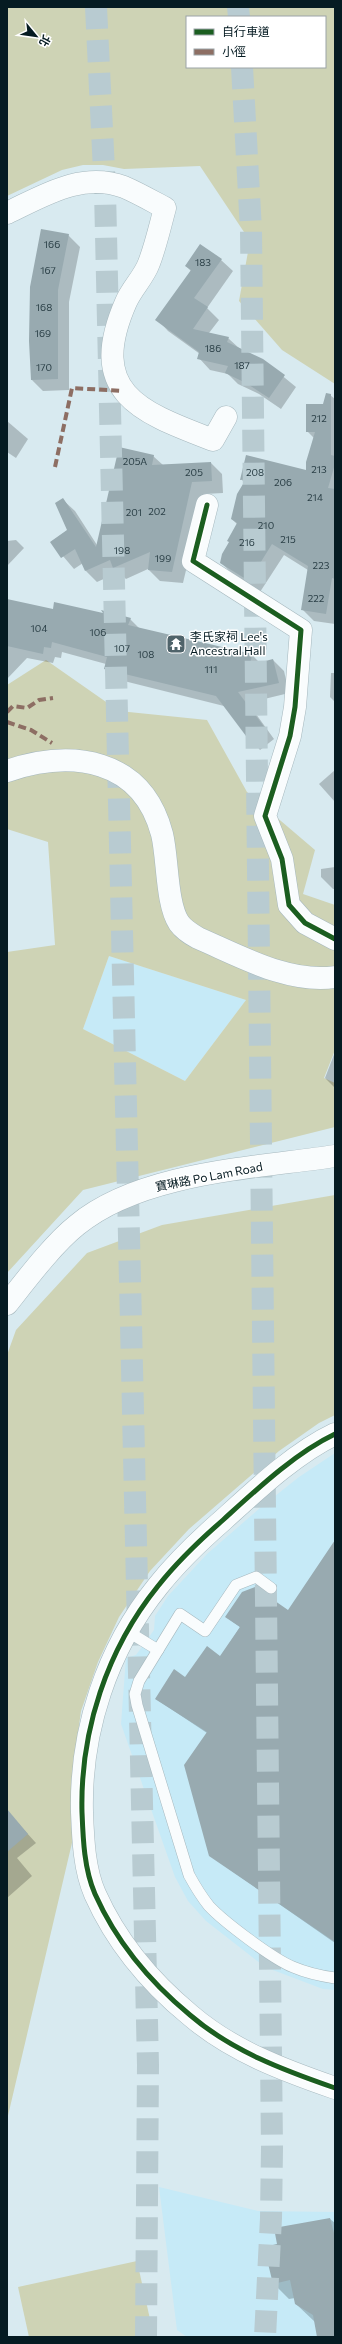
<svg xmlns="http://www.w3.org/2000/svg" width="342" height="2344" viewBox="0 0 342 2344" font-family="Commissioner,'Noto Sans TC',sans-serif">
<style>
.built{fill:#c6eaf7}
.green{fill:#ced3b5;fill-rule:evenodd}
.shadow{fill:#0003}
.building{fill:#98aab0}
.lines{fill:none;stroke-linecap:round;stroke-linejoin:round}
.trunk-tunnel{stroke:#b8cbd1;stroke-width:22;stroke-dasharray:22 11;stroke-linecap:butt}
.service-casing{stroke:#a6b8be;stroke-width:12}
.minor-casing{stroke:#a6b8be;stroke-width:23}
.tertiary-casing{stroke:#a6b8be;stroke-width:23}
.primary-casing{stroke:#a6b8be;stroke-width:23}
.service{stroke:#f9fcfd;stroke-width:11}
.minor{stroke:#f9fcfd;stroke-width:22}
.tertiary{stroke:#f9fcfd;stroke-width:22}
.primary{stroke:#f9fcfd;stroke-width:22}
.quiet{stroke:#8d6e63;stroke-width:4;stroke-dasharray:8 4;stroke-linecap:butt}
.cycleway-casing{stroke:#fff;stroke-width:8}
.cycleway{stroke:#1b5e20;stroke-width:5}
.labels{text-anchor:middle;stroke-width:3;stroke-linejoin:round;paint-order:stroke}
.number-label{font-size:10px;fill:#2a3f46}
.poi-label{font-size:12px;fill:#051b22;stroke:#fff;text-anchor:start}
.street-label{font-size:12px;fill:#051b22;stroke:#fff}
</style>
<rect width="100%" height="100%" fill="#d8eaf0"/>
<g class="built">
<path d="M 109,956 L 246,1000 L 185,1081 L 83,1029 Z"/>
<path d="M 335,1453 L 335,1990 L 323,1989 L 265,1967 L 206,1921 L 188,1901 L 175,1877 L 121,1724 L 126,1658 L 136,1655 L 154,1630 L 155,1616 L 168,1596 L 207,1554 L 260,1508 L 299,1477 Z"/>
<path d="M 159,2187 L 258,2211 L 335,2212 L 335,2337 L 187,2337 L 177,2330 Z"/>
</g>
<g class="green">
<path d="M 7,7 L 335,7 L 335,384 L 282,350 L 239,301 L 250,241 L 200,166 L 124,169 L 103,165 L 83,165 L 62,170 L 7,196 ZM 187,17 L 325,17 L 325,67 L 187,67 Z"/>
<path d="M 46,660 L 119,711 L 207,720 L 247,792 L 315,850 L 303,894 L 335,905 L 335,1050 L 324,1078 L 335,1083 L 335,1127 L 83,1190 L 7,1273 L 7,952 L 55,945 L 48,842 L 7,829 L 7,685 ZM 109,956 L 246,1000 L 185,1081 L 83,1029 Z"/>
<path d="M 335,1195 L 335,1415 L 319,1423 L 279,1451 L 189,1529 L 150,1571 L 119,1617 L 98,1662 L 81,1711 L 73,1770 L 75,1830 L 7,2120 L 7,1355 L 16,1330 L 87,1253 L 162,1225 Z"/>
<path d="M 137,2261 L 154,2337 L 29,2337 L 18,2287 Z"/>
</g>
<g class="shadow">
<path d="M 68,235 L 80,247 L 69,302 L 69,390 L 43,391 L 32,380 Z"/>
<path d="M 221,260 L 233,271 L 207,308 L 219,320 L 209,333 L 228,338 L 240,349 L 263,360 L 296,387 L 281,409 L 259,394 L 238,384 L 228,374 L 210,370 L 199,358 L 200,354 L 168,331 L 157,319 L 192,272 L 186,266 Z"/>
<path d="M 330,395 L 335,399 L 335,624 L 314,621 L 303,610 L 308,570 L 284,555 L 260,592 L 233,574 L 221,563 L 238,525 L 232,519 L 245,483 L 241,479 L 307,471 L 314,438 L 307,431 Z"/>
<path d="M 7,421 L 28,439 L 16,458 L 7,452 Z"/>
<path d="M 153,456 L 163,465 L 211,463 L 222,474 L 223,493 L 204,494 L 183,583 L 160,581 L 148,569 L 126,579 L 119,572 L 97,582 L 86,571 L 83,563 L 74,569 L 51,542 L 68,530 L 63,500 L 75,511 L 97,545 Z"/>
<path d="M 16,540 L 24,548 L 7,566 L 7,541 Z"/>
<path d="M 7,600 L 54,610 L 130,619 L 140,629 L 252,655 L 260,663 L 273,660 L 284,671 L 289,693 L 248,703 L 274,739 L 260,750 L 224,706 L 116,679 L 105,669 L 106,664 L 62,652 L 61,658 L 55,657 L 53,663 L 27,658 L 7,679 Z"/>
<path d="M 331,673 L 335,673 L 335,702 L 330,697 Z"/>
<path d="M 335,770 L 335,802 L 319,784 Z"/>
<path d="M 335,867 L 335,889 L 333,889 L 321,877 L 321,869 Z"/>
<path d="M 335,1052 L 335,1088 L 325,1078 Z"/>
<path d="M 335,1542 L 335,1943 L 209,1855 L 207,1733 L 156,1699 L 221,1657 L 240,1627 L 226,1617 L 289,1611 Z"/>
<path d="M 16,1821 L 36,1843 L 17,1858 L 32,1876 L 7,1898 L 7,1829 Z"/>
<path d="M 330,2219 L 335,2223 L 335,2337 L 318,2337 L 315,2322 L 296,2304 L 295,2298 L 289,2299 L 274,2284 L 265,2247 L 279,2245 Z"/>
</g>
<g class="building">
<path d="M 41,229 L 69,234 L 58,290 L 58,379 L 31,380 L 29,341 L 30,287 Z"/>
<path d="M 200,244 L 222,259 L 194,298 L 208,307 L 193,329 L 229,337 L 227,342 L 263,359 L 285,375 L 269,398 L 246,383 L 225,373 L 228,366 L 197,359 L 199,352 L 155,320 L 191,270 L 185,266 Z"/>
<path d="M 326,393 L 331,394 L 331,455 L 335,456 L 335,464 L 328,488 L 335,489 L 335,579 L 332,578 L 326,614 L 301,610 L 308,566 L 272,544 L 249,581 L 220,563 L 222,554 L 229,542 L 227,541 L 237,523 L 231,519 L 237,494 L 246,479 L 240,480 L 246,455 L 306,470 L 306,462 L 315,432 L 306,432 L 306,404 L 323,404 Z"/>
<path d="M 119,447 L 154,455 L 152,465 L 211,462 L 212,481 L 192,482 L 172,572 L 148,570 L 150,552 L 113,568 L 110,560 L 85,571 L 75,549 L 61,558 L 50,542 L 67,530 L 55,503 L 63,498 L 96,547 Z"/>
<path d="M 7,599 L 53,609 L 54,602 L 103,613 L 101,610 L 131,618 L 128,625 L 252,654 L 250,665 L 273,659 L 279,683 L 238,692 L 265,728 L 249,740 L 216,696 L 104,669 L 107,657 L 52,642 L 51,648 L 44,647 L 43,654 L 7,646 Z"/>
<path d="M 335,1540 L 335,1942 L 209,1856 L 184,1765 L 207,1732 L 155,1699 L 174,1669 L 185,1677 L 207,1646 L 220,1656 L 240,1627 L 225,1617 L 242,1592 L 255,1587 L 288,1610 Z"/>
<path d="M 7,1809 L 28,1834 L 7,1852 Z"/>
<path d="M 330,2218 L 335,2237 L 335,2337 L 317,2337 L 313,2315 L 295,2304 L 290,2280 L 273,2284 L 264,2247 L 277,2244 L 274,2228 Z"/>
</g>
<g class="lines">
<g class="trunk-tunnel">
<path d="M 96,7 L 105,191 L 148,2065 L 146,2337"/>
<path d="M 238,7 L 239,17"/>
<path d="M 242,67 L 251,230 L 272,2148 L 271,2218 L 265,2337"/>
</g>
<defs>
<g id="service">
<path d="M 271,1588 L 256,1577 L 236,1585 L 205,1631 L 180,1614 L 139,1681 L 135,1694 L 137,1705 L 189,1875 C 195,1886 201,1896 209,1906 C 224,1922 273,1959 293,1967 C 307,1973 321,1976 335,1978"/>
<path d="M 127,1631 L 158,1650"/>
</g>
<g id="minor">
<path d="M 7,213 C 43,196 82,171 124,187 C 138,193 152,201 165,208 C 160,226 156,245 149,263 C 144,277 132,288 126,302 C 86,393 140,412 213,440 L 226,417"/>
<path d="M 207,505 L 193,561 L 301,630 L 295,707 L 290,736 L 265,816 L 282,859 L 289,905 L 305,923 L 335,939"/>
<path d="M 7,771 C 72,749 142,758 162,834 C 168,858 166,903 179,923 C 184,930 191,934 198,938 C 240,956 289,984 335,977"/>
</g>
<path id="tertiary" d="M 335,1434 C 295,1453 256,1490 223,1520 C 200,1540 177,1562 158,1586 C 107,1649 80,1731 82,1812 C 83,1838 84,1869 95,1894 C 116,1941 150,1982 190,2015 C 232,2051 283,2070 335,2088"/>
<path id="primary" d="M 7,1304 C 26,1280 53,1244 77,1225 C 141,1172 256,1168 335,1156"/>
</defs>
<use href="#service" class="service-casing"/>
<use href="#minor" class="minor-casing"/>
<use href="#tertiary" class="tertiary-casing"/>
<use href="#primary" class="primary-casing"/>
<use href="#service" class="service"/>
<use href="#minor" class="minor"/>
<use href="#tertiary" class="tertiary"/>
<use href="#primary" class="primary"/>
<g class="quiet">
<path d="M 55,467 L 72,388 L 123,391"/>
<path d="M 7,712 L 13,706 L 27,708 L 39,700 L 53,698"/>
<path d="M 7,722 L 31,730 L 52,743"/>
</g>
<defs>
<g id="cycleway">
<path d="M 207,505 L 193,561 L 301,630 L 295,707 L 290,736 L 265,816 L 282,859 L 289,905 L 305,923 L 335,939"/>
<path d="M 335,1434 C 295,1453 256,1490 223,1520 C 200,1540 177,1562 158,1586 C 107,1649 80,1731 82,1812 C 83,1838 84,1869 95,1894 C 116,1941 150,1982 190,2015 C 232,2051 283,2070 335,2088"/>
</g>
</defs>
<use href="#cycleway" class="cycleway-casing"/>
<use href="#cycleway" class="cycleway"/>
</g>
<defs>
<symbol id="temple-square" viewBox="-11 -11 22 22"><rect x="-9" y="-9" width="18" height="18" rx="4" fill="#4f636a" stroke="#fff"/><path d="M0-6L5-2H3V0L6.5 2.5H4V6H1.5V3h-3V6H-4V2.5H-6.5L-3 0V-2H-5Z" fill="#fff"/></symbol>
</defs>
<g fill-rule="evenodd">
<use href="#temple-square" x="165" y="633" width="22" height="22"/>
</g>
<g class="labels">
<g class="number-label">
<text x="52" y="248">166</text>
<text x="203" y="266">183</text>
<text x="48" y="274">167</text>
<text x="44" y="311">168</text>
<text x="43" y="337">169</text>
<text x="213" y="352">186</text>
<text x="242" y="369">187</text>
<text x="44" y="371">170</text>
<text x="319" y="422">212</text>
<text x="135" y="465">205A</text>
<text x="319" y="473">213</text>
<text x="194" y="476">205</text>
<text x="255" y="476">208</text>
<text x="283" y="486">206</text>
<text x="315" y="501">214</text>
<text x="157" y="515">202</text>
<text x="134" y="516">201</text>
<text x="266" y="529">210</text>
<text x="288" y="543">215</text>
<text x="247" y="546">216</text>
<text x="122" y="554">198</text>
<text x="163" y="562">199</text>
<text x="321" y="569">223</text>
<text x="316" y="602">222</text>
<text x="39" y="632">104</text>
<text x="98" y="636">106</text>
<text x="122" y="652">107</text>
<text x="146" y="658">108</text>
<text x="211" y="673">111</text>
</g>
<g class="poi-label">
<text x="190" y="641">李氏家祠 Lee's<tspan x="190" dy="14">Ancestral Hall</tspan></text>
</g>
<g class="street-label">
<text transform="translate(209 1177) rotate(-11)" y="4">寶琳路 Po Lam Road</text>
</g>
</g>
<rect width="342" height="2344" fill="none" stroke="#051b22" stroke-width="16"/>
<rect x="186" y="16" width="140" height="52" fill="#ffffff" stroke="#9ba4a7"/>
<rect x="194" y="29" width="20" height="6" fill="#1b5e20" stroke="#9ba4a7"/>
<text x="222" y="36" font-size="12" fill="#051b22">自行車道</text>
<rect x="194" y="49" width="20" height="6" fill="#8d6e63" stroke="#9ba4a7"/>
<text x="222" y="56" font-size="12" fill="#051b22">小徑</text>
<g transform="translate(36 36) rotate(119)" stroke="#ffffff" stroke-width="3" paint-order="stroke">
<path d="M0-3L7 15L0 10L-7 15Z" fill="#051b22"/>
<text y="-6" font-size="11" font-weight="bold" text-anchor="middle" fill="#051b22">北</text>
</g>
</svg>
